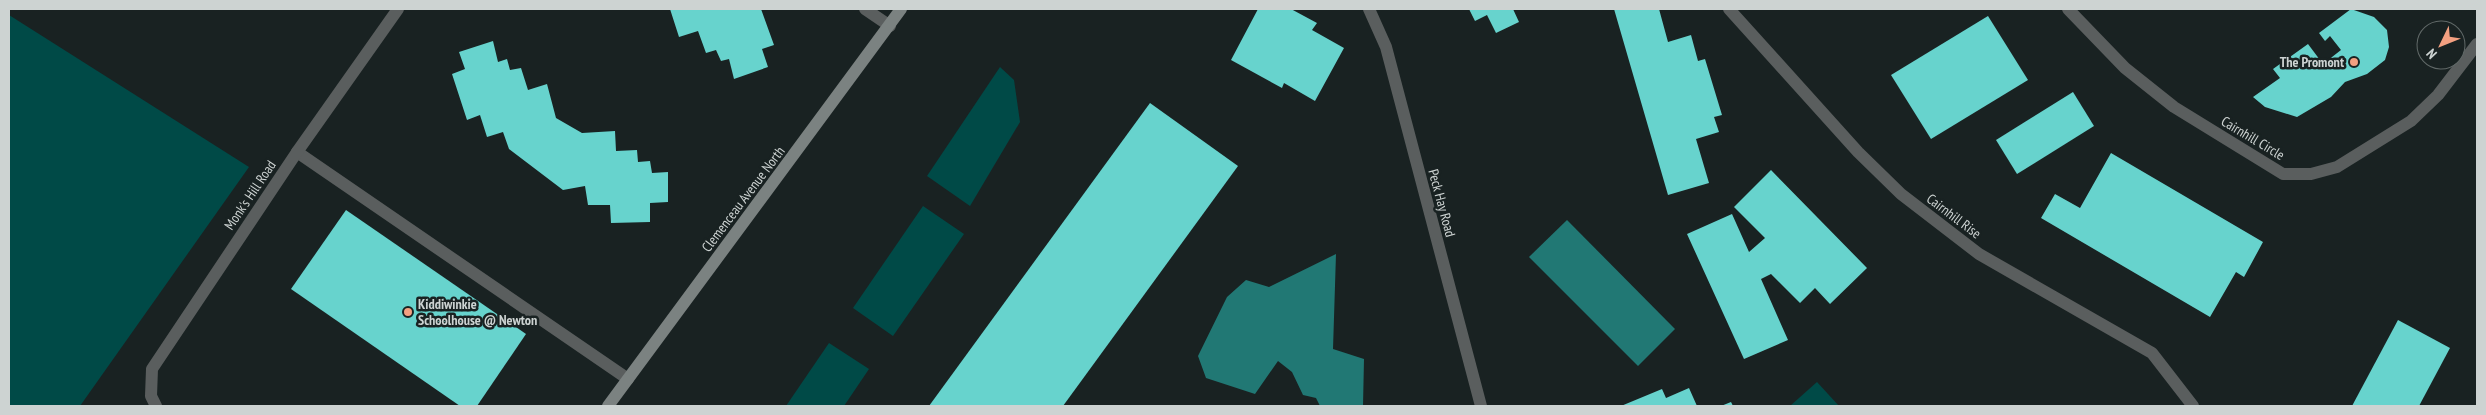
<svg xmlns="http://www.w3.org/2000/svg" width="2486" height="415" viewBox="0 0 2486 415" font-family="'PT Sans Narrow',sans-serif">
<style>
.green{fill:#004a47}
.water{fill:#217874}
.building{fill:#67d3cd}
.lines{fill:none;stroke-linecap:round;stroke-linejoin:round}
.service{stroke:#5a5e5e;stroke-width:12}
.minor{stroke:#5a5e5e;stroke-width:12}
.secondary{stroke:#7b8281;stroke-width:12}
.poi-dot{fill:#f3a081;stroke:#192222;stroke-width:2}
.labels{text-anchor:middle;stroke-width:5;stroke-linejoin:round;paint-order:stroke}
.poi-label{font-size:14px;font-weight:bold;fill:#cdd3d2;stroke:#192222;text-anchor:end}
.street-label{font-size:14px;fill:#cdd3d2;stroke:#192222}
</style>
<rect width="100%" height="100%" fill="#192222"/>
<g class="green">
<path d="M 9,15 L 249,167 L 80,406 L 9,406 Z"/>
<path d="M 1000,67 L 1014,80 L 1020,122 L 970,206 L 927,176 Z"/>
<path d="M 923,206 L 964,234 L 893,336 L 853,308 Z"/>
<path d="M 829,343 L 869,369 L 844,406 L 786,406 Z"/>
<path d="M 1817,382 L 1839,406 L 1790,406 Z"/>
</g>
<g class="water">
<path d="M 1567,220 L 1675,329 L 1638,366 L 1529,257 Z"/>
<path d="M 1336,254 L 1333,349 L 1364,359 L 1363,406 L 1320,406 L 1316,398 L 1303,395 L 1292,372 L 1278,361 L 1255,394 L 1206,378 L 1198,356 L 1227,297 L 1246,280 L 1269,287 Z"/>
</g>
<g class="building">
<path d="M 670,9 L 761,9 L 774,45 L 762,49 L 768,67 L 734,79 L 729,59 L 721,61 L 716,50 L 706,53 L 698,31 L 679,37 Z"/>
<path d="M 1258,9 L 1291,9 L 1317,23 L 1312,30 L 1344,48 L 1315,101 L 1284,83 L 1282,88 L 1231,60 Z"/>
<path d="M 1469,9 L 1513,9 L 1519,22 L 1496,33 L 1487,15 L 1475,21 Z"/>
<path d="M 1614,9 L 1659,9 L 1668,42 L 1691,35 L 1698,61 L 1705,59 L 1722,115 L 1714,117 L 1719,132 L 1696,139 L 1709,183 L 1668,195 Z"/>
<path d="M 2351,9 L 2374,17 L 2387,30 L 2389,47 L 2385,60 L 2367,74 L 2345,82 L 2331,97 L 2297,117 L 2265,107 L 2253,97 L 2280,78 L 2273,69 L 2308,44 L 2323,64 L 2341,50 L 2330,36 L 2325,41 L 2319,33 Z"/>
<path d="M 1988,16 L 2028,80 L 1931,139 L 1891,75 Z"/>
<path d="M 493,41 L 498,62 L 507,59 L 510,70 L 521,68 L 528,90 L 547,84 L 556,118 L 582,133 L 615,131 L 616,151 L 637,150 L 638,162 L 650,161 L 652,173 L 668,172 L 668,202 L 650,203 L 650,222 L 611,223 L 610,205 L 588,205 L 585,186 L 563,190 L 509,149 L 503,132 L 487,137 L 480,115 L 467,120 L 452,74 L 465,69 L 459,52 Z"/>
<path d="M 2073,92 L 2094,126 L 2017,174 L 1996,140 Z"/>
<path d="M 1150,103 L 1238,166 L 1063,406 L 929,406 Z"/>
<path d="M 2111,153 L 2263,242 L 2244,277 L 2236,272 L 2210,317 L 2041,218 L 2055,194 L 2080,208 Z"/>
<path d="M 1771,170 L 1867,268 L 1830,304 L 1815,288 L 1800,303 L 1771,274 L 1761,279 L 1788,340 L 1744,359 L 1687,234 L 1732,214 L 1749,252 L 1765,238 L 1734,207 Z"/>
<path d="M 346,210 L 526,334 L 477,406 L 460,406 L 291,289 Z"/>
<path d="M 2398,320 L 2450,348 L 2419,406 L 2352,406 Z"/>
<path d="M 1689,388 L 1697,406 L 1621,406 L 1662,389 L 1666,398 Z"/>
<path d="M 1731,402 L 1733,406 L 1721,406 Z"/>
</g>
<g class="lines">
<path class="service" d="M 297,152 L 628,379"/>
<g class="minor">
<path d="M 865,9 L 890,26"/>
<path d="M 1369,9 L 1386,47 L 1481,406"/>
<path d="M 1729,9 L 1858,152 L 1901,194 L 1979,254 L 2152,353 L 2193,406"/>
<path d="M 2068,9 L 2125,68 L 2174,107 L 2283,174 L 2311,174 L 2337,167 L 2411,121 L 2438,95 L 2477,44"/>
<path d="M 156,406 L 151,396 L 152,369 L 297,152 L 398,9"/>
</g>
<path class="secondary" d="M 608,406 L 901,9"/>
</g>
<g class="poi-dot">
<circle cx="2354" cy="62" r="5"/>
<circle cx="408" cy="312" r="5"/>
</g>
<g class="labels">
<g class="poi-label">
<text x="2344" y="67">The Promont</text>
<text x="418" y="309" text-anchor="start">Kiddiwinkie<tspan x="418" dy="16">Schoolhouse @ Newton</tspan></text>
</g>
<g class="street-label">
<text transform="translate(2253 138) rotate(31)" y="5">Cairnhill Circle</text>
<text transform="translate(250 195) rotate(-56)" y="5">Monk's Hill Road</text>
<text transform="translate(743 199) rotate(-53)" y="5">Clemenceau Avenue North</text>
<text transform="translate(1442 203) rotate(75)" y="5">Peck Hay Road</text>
<text transform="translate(1954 216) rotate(37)" y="5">Cairnhill Rise</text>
</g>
</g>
<rect width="2486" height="415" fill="none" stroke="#cdd3d2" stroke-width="20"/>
<g transform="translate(2441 45) rotate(227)"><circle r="24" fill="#192222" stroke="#616968"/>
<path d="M0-4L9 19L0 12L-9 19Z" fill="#f3a081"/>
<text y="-8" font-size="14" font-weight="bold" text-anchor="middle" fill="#cdd3d2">N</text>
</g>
</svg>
